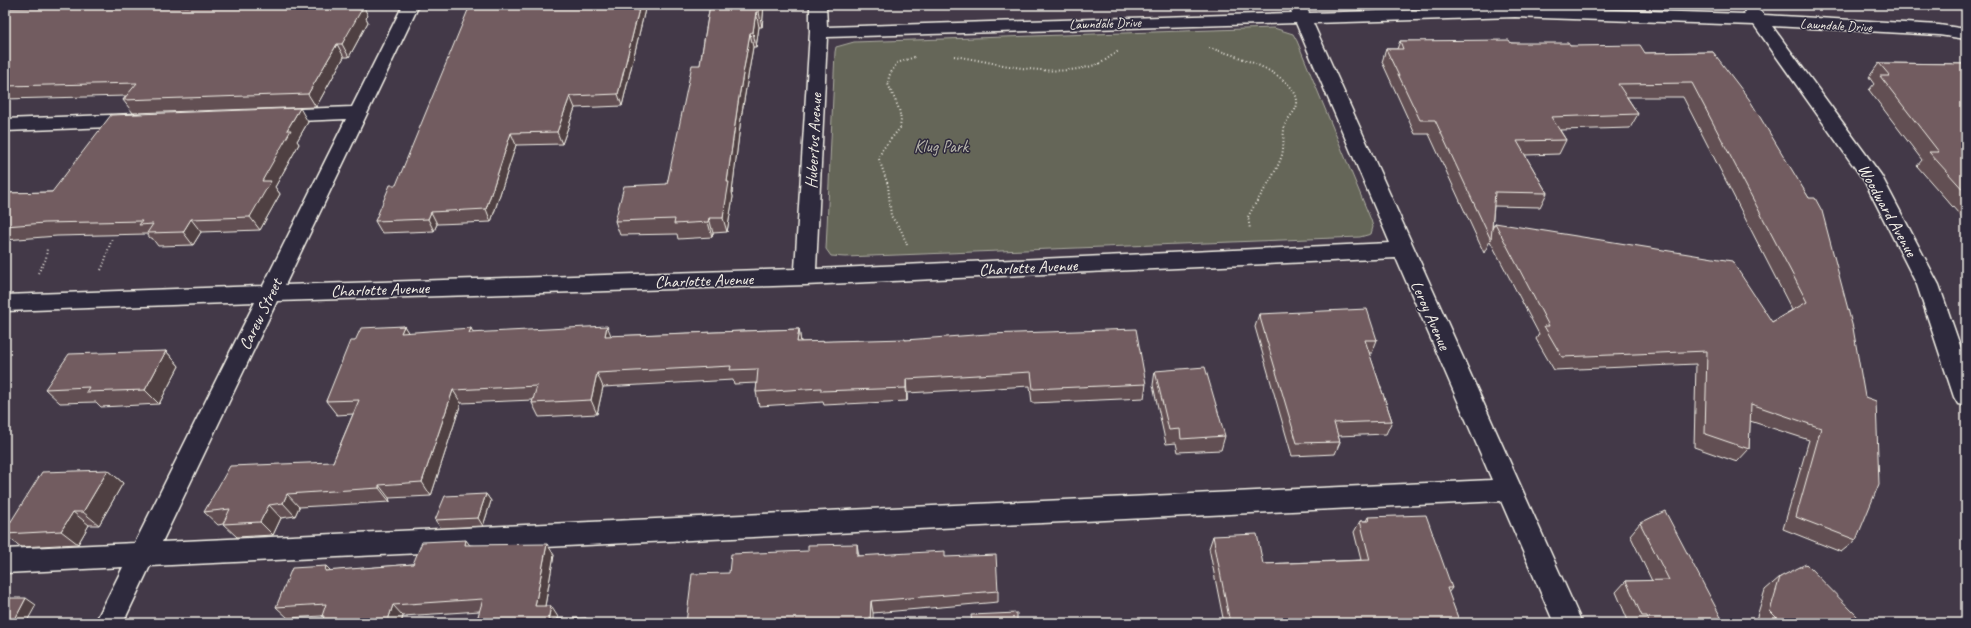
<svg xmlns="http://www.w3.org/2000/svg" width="1971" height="628" viewBox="0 0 1971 628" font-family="Caveat,sans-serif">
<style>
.green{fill:#656658;stroke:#acaca0}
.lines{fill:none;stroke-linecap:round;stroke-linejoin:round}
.minor-casing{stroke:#f4f1e8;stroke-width:3}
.path{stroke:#f4f1e8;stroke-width:2;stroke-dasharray:1 2.5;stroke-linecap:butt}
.minor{fill:#2f2a3d;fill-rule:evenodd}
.wall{fill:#624f53;stroke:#f4f1e8;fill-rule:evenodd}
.shaded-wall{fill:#504043;stroke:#f4f1e8}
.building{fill:#725c60;stroke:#f4f1e8}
.labels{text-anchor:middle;stroke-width:3;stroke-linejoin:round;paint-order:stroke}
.far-street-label{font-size:14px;fill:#f4f1e8;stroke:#2f2a3d}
.street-label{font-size:17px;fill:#f4f1e8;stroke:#2f2a3d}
.park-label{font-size:17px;fill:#bbb9ae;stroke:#2f2a3d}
</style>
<rect width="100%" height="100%" fill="#433948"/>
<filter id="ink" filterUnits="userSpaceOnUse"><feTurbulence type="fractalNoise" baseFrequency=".025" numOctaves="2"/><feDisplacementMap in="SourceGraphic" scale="8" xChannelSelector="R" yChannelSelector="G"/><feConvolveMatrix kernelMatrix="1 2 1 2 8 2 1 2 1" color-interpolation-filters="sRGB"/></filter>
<g filter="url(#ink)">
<path class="green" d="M 1274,28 L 1293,34 L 1297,41 L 1371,220 L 1373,227 L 1371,234 L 1360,237 L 845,257 L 831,256 L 826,249 L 835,52 L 836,47 L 854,42 Z"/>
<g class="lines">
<defs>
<g id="minor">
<path d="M 403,5 L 419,5 L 285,285 L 795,269 L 810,32 L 810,5 L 826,5 L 827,27 L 1292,13 L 1289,5 L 1305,5 L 1309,13 L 1515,7 L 1745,14 L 1744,13 L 1746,9 C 1754,7 1758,9 1764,15 L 1939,25 L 1966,29 L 1966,39 L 1939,35 L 1772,26 L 1881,175 L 1939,285 L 1966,363 L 1966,406 L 1958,404 L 1954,397 L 1917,285 L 1865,182 L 1754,25 L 1515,17 L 1313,23 L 1582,623 L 1554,623 L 1501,501 L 150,566 L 123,623 L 95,623 L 123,567 L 5,573 L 5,549 L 135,543 L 255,302 L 5,311 L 5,295 L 263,286 L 346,119 L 274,122 L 267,120 L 265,116 L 267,112 L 274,110 L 352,107 ZM 1296,23 L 1390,243 L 816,269 L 827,37 ZM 1396,258 L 1492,480 L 162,542 L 277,301 L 805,285 Z"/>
<path d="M 136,114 L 143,116 L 145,120 L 143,124 L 136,126 L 5,131 L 5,119 Z"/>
</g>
</defs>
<use href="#minor" class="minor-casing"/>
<g class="path">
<path d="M 1209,48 C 1230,53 1300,75 1297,104 C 1296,112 1287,118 1285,125 C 1282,136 1285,148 1281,158 C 1273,180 1258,197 1248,217 L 1250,229"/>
<path d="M 954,56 C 999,63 1050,79 1095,65 C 1104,63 1111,55 1119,51"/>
<path d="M 907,245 L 901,230 L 891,216 L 888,185 L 879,159 L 882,150 L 900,128 L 901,120 L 899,109 L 888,84 L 889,76 L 897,63 L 915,57"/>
<path d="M 101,270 C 107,258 107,251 112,239"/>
<path d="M 38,273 L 46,259 L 47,248"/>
</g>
<use href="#minor" class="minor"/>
</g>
<g class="wall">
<path d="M 646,5 L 622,106 L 575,108 L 562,144 L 516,145 L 491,222 L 437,224 L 434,231 L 382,233 L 375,221 L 396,185 Z"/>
<path d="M 710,5 L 764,5 L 762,27 L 759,27 L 756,47 L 753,47 L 741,118 L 732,192 L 733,197 L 727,232 L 713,233 L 712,237 L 678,239 L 677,234 L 620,235 L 615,221 L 667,184 L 700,65 Z"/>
<path d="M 110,6 L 111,8 L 368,16 L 366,18 L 368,22 L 349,57 L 344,57 L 316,107 L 133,113 L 123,100 L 126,96 L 5,99 L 5,8 Z"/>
<path d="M 1400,41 L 1511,43 L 1570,46 L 1645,53 L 1713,52 L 1809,198 L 1856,540 L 1841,552 L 1783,529 L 1809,440 L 1750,421 L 1749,449 L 1737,462 L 1694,447 L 1696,364 L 1554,370 L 1536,339 L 1539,334 L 1490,241 L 1484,253 L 1429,134 L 1415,134 L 1382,62 L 1386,49 L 1397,49 ZM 1627,97 L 1683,97 L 1792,310 L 1772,322 L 1495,223 L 1492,229 L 1494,206 L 1540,207 L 1547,193 L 1525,155 L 1559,154 L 1566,140 L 1560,130 L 1630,128 L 1638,114 Z"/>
<path d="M 1879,63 L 1966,64 L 1966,222 L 1917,166 L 1922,160 L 1869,90 L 1874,84 L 1869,77 Z"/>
<path d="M 308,122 L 297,141 L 299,144 L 275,187 L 280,194 L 260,230 L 201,232 L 193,245 L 158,246 L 152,238 L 150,238 L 147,234 L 57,236 L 5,240 L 5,193 L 52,192 Z"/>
<path d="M 1259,314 L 1377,340 L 1372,353 L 1369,353 L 1392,421 L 1386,434 L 1338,436 L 1340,442 L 1335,454 L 1292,456 L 1255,327 Z"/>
<path d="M 404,326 L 408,333 L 473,333 L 612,336 L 799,329 L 801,342 L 906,340 L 1146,384 L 1144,398 L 1032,403 L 1030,386 L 907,393 L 907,401 L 824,405 L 823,402 L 759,406 L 756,392 L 757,383 L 734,384 L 733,380 L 603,387 L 597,414 L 539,417 L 532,403 L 533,400 L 461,403 L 431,496 L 389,498 L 390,502 L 299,507 L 295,516 L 281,518 L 273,535 L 237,537 L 223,524 L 218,525 L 204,512 L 333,462 L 353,414 L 337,415 L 326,401 L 355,341 Z"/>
<path d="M 166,351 L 179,366 L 159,404 L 101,407 L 96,402 L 60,403 L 45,389 Z"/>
<path d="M 1155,371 L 1225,436 L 1221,450 L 1178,452 L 1176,443 L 1166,444 L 1153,385 Z"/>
<path d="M 108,470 L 123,483 L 99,525 L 89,525 L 78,544 L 21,547 L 5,535 L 5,531 Z"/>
<path d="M 486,494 L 491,501 L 483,526 L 441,528 L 435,520 Z"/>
<path d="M 1368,517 L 1452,588 L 1448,593 L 1460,623 L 1224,623 L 1209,548 L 1213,536 L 1263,564 L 1361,560 L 1354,532 L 1360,521 L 1366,521 Z"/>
<path d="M 1640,523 L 1724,623 L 1629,623 L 1616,592 L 1626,581 L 1652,581 L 1630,535 Z"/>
<path d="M 470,545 L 554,555 L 545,606 L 558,617 L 558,619 L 586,618 L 589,623 L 476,623 L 480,611 L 403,616 L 401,623 L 322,623 L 324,618 L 322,616 L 288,618 L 276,607 L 326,566 L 331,571 L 413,564 Z"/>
<path d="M 859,556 L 945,557 L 998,591 L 998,602 L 873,613 L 729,573 Z"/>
<path d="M 1780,577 L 1858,617 L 1849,623 L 1755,623 L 1765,590 Z"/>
</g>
<g class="shaded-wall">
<path d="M 360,5 L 363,5 L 368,16 L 366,18 L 368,22 L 349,57 L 342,44 Z"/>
<path d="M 640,5 L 646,5 L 622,106 L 618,94 Z"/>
<path d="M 760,5 L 764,5 L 762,27 L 759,12 Z"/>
<path d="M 756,12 L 759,27 L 756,47 L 753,32 Z"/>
<path d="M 750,33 L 753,47 L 741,118 L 732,192 L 733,197 L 727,232 L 723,218 L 727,182 L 738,103 Z"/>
<path d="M 337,44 L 344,57 L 316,107 L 308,94 Z"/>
<path d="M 570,96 L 575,108 L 562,144 L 557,132 Z"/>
<path d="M 300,108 L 308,122 L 297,141 L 299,144 L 275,187 L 280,194 L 260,230 L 250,217 L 262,181 L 287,130 Z"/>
<path d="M 511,133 L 516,145 L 491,222 L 486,209 Z"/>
<path d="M 431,212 L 437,224 L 434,231 L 428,219 Z"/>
<path d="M 709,218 L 713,233 L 712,237 L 708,222 Z"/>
<path d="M 191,219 L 201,232 L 193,245 L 183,232 Z"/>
<path d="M 404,326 L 413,340 L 401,333 Z"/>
<path d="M 607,326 L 613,340 L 605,336 Z"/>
<path d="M 471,328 L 478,343 L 469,333 Z"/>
<path d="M 799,329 L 801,343 L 797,342 Z"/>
<path d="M 166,351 L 179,366 L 159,404 L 145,390 Z"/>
<path d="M 597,373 L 603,387 L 597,414 L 591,400 Z"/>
<path d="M 906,379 L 907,393 L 907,401 L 906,388 Z"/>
<path d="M 453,390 L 461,403 L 431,496 L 422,482 Z"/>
<path d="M 108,470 L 123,483 L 99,525 L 83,512 Z"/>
<path d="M 379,485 L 389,498 L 390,502 L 379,488 Z"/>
<path d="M 287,494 L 299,507 L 295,516 L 283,503 Z"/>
<path d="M 486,494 L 491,501 L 483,526 L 478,518 Z"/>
<path d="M 269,505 L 281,518 L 273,535 L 260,522 Z"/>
<path d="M 73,512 L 89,525 L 78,544 L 61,531 Z"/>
<path d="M 466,540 L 475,552 L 465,545 Z"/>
<path d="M 547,544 L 554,555 L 543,617 L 535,606 Z"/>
<path d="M 857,544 L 859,556 L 857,556 Z"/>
<path d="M 326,566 L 337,577 L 325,571 Z"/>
<path d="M 26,598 L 36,605 L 26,623 L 13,623 Z"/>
<path d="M 871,601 L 873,613 L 873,623 L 870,623 Z"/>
<path d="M 393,605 L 403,616 L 401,623 L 387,623 Z"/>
<path d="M 551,606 L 558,617 L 557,623 L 548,620 Z"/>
<path d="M 1858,617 L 1849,623 L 1844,623 Z"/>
<path d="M 586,618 L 589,623 L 585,623 Z"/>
</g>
<g class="building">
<path d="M 257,5 L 360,5 L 358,9 L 362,9 L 342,44 L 337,44 L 308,94 L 123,100 L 137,83 L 5,86 L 5,8 L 110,6 L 107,8 Z"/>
<path d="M 472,5 L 640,5 L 618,94 L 570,96 L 557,132 L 511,133 L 486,209 L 431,212 L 428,219 L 375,221 L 390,185 L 396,185 L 468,10 L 470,10 Z"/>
<path d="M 710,5 L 760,5 L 759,12 L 756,12 L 753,32 L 750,33 L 738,103 L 727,182 L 729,182 L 723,218 L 709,218 L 708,222 L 674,224 L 675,219 L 615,221 L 624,186 L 667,184 L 692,65 L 700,65 Z"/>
<path d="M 1509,40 L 1511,43 L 1568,43 L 1570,46 L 1640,45 L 1645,53 L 1713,52 L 1749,99 L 1809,198 L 1815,198 L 1822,211 L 1853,328 L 1865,397 L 1876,401 L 1879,484 L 1856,540 L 1796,517 L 1821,428 L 1751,404 L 1749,449 L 1705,434 L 1707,351 L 1562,357 L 1544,326 L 1549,326 L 1495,223 L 1732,261 L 1772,322 L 1807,302 L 1692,83 L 1618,84 L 1638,114 L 1551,117 L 1566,140 L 1517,141 L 1547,193 L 1495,192 L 1491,240 L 1435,120 L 1420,120 L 1386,49 L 1403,49 L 1400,41 Z"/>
<path d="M 1879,63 L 1966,64 L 1966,193 L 1929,152 L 1939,152 L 1880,76 L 1890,76 Z"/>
<path d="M 300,108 L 287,130 L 291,130 L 262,181 L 271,181 L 250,217 L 191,219 L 183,232 L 147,233 L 153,224 L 139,225 L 142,221 L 45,223 L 5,226 L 5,193 L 52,192 L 111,115 Z"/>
<path d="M 1367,309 L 1377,340 L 1365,340 L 1392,421 L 1334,423 L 1340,442 L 1297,443 L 1259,314 Z"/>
<path d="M 404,326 L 401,333 L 471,328 L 469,333 L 607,326 L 605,336 L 799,329 L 797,342 L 905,339 L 905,340 L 988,334 L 1136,329 L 1146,384 L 1033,389 L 1031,372 L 906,379 L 906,388 L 821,391 L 821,388 L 756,392 L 758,369 L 730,370 L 731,366 L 597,373 L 591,400 L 532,403 L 537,386 L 453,390 L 422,482 L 379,485 L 379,488 L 287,494 L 283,503 L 269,505 L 260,522 L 223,524 L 230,509 L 204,512 L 230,466 L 333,462 L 359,400 L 326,401 L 350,341 L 355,341 L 361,328 Z"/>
<path d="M 166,351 L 145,390 L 86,392 L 89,387 L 45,389 L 69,354 Z"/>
<path d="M 1205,367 L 1225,436 L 1181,439 L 1180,429 L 1169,430 L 1155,371 Z"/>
<path d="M 108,470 L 83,512 L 73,512 L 61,531 L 5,534 L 5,531 L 42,472 Z"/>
<path d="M 486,494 L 478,518 L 435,520 L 445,496 Z"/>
<path d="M 1665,511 L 1724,623 L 1649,623 L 1647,616 L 1642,616 L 1626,581 L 1669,580 L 1640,523 Z"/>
<path d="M 1426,515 L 1452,588 L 1447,588 L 1460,623 L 1230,623 L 1213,536 L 1257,534 L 1263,564 L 1370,560 L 1360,521 L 1369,521 L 1368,517 Z"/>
<path d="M 466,540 L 465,545 L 547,544 L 535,606 L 551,606 L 548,620 L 586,618 L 585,623 L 476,623 L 483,599 L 393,605 L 387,623 L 322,623 L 324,616 L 322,616 L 326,604 L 276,607 L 292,568 L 326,566 L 325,571 L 413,564 L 422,542 Z"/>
<path d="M 857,544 L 857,556 L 945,551 L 945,557 L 996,555 L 998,591 L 871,601 L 870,623 L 686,623 L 692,574 L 729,573 L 731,554 L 808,551 L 808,545 Z"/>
<path d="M 1806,564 L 1858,617 L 1844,623 L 1782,623 L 1770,611 L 1780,577 Z"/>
<path d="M 5,598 L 26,598 L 13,623 L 5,623 Z"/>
<path d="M 1017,613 L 1017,623 L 972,623 L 971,615 Z"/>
</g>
</g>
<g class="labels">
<g class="far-street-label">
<text transform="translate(1105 23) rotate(-2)" y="5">Lawndale Drive</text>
<text transform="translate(1836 25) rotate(3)" y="5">Lawndale Drive</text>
</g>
<g class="street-label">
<text transform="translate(813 141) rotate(-87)" y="6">Hubertus Avenue</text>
<text transform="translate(1888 210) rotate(61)" y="6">Woodward Avenue</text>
<text transform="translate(1028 267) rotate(-3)" y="6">Charlotte Avenue</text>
<text transform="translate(704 280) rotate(-2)" y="6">Charlotte Avenue</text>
<text transform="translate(380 289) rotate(-2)" y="6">Charlotte Avenue</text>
<text transform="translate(260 314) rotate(-64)" y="6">Carew Street</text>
<text transform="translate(1431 315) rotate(66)" y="6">Leroy Avenue</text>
</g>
<g class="park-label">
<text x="941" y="152">Klug Park</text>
</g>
</g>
<rect width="1971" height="628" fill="none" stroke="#2f2a3d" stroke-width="20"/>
<rect x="10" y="10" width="1951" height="608" fill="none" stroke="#f4f1e8" stroke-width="1.5" filter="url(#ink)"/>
</svg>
